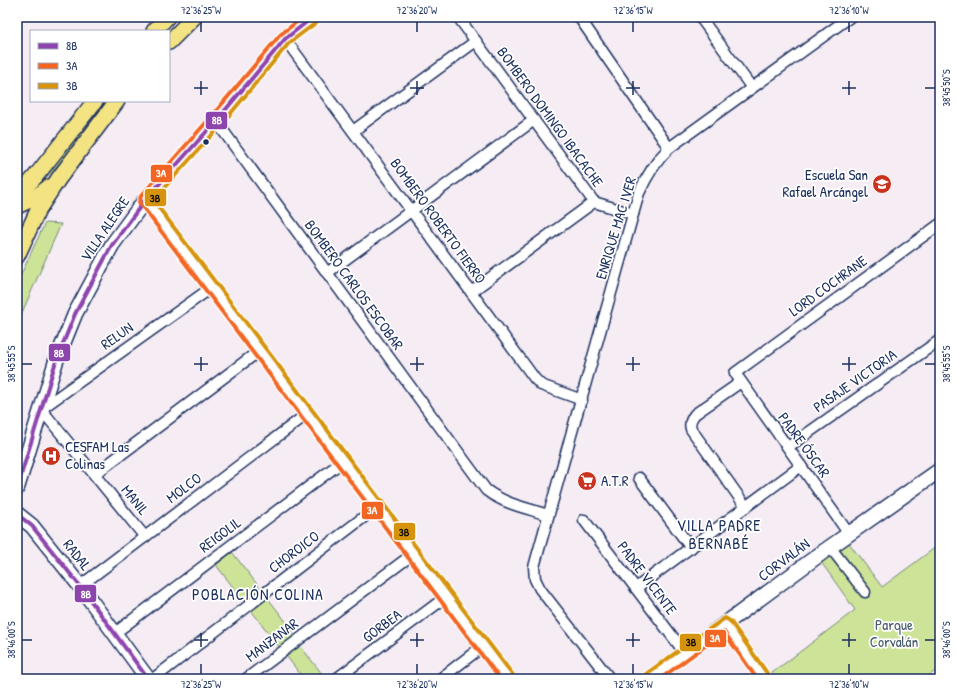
<svg xmlns="http://www.w3.org/2000/svg" width="957" height="696" viewBox="0 0 957 696" font-family="'Patrick Hand',sans-serif">
<style>
.green{fill:#cde398;stroke:#74897b}
.lines{fill:none;stroke-linecap:round;stroke-linejoin:round}
.street-casing{stroke:#1b2f5e;stroke-width:13}
.secondary-casing{stroke:#1b2f5e;stroke-width:17}
.primary-casing{stroke:#1b2f5e;stroke-width:18}
.street{stroke:#fff;stroke-width:10}
.secondary{stroke:#fff;stroke-width:14}
.primary{stroke:#f4e382;stroke-width:15}
.bus-1-casing{stroke:#fff;stroke-width:7}
.bus-2-casing{stroke:#fff;stroke-width:7}
.bus-3-casing{stroke:#fff;stroke-width:7}
.bus-1{stroke:#8e44ad;stroke-width:4}
.bus-2{stroke:#f26522;stroke-width:4}
.bus-3{stroke:#d6940e;stroke-width:4}
.ticks{fill:none;stroke:#1b2f5e;stroke-width:1.5}
.bus-dot{fill:#1b2f5e;stroke:#fff;stroke-width:1.5}
.labels{text-anchor:middle;stroke-width:3.5;stroke-linejoin:round;paint-order:stroke}
.street-label{font-size:15px;fill:#1b2f5e;stroke:#fff}
.poi-label{font-size:15px;fill:#1b2f5e;stroke:#fff;text-anchor:start}
.park-label{font-size:15px;fill:#485c6c;stroke:#fff}
.neighbourhood-label{font-size:16px;letter-spacing:1px;fill:#1b2f5e;stroke:#fff}
.line-badge{stroke:#fff;stroke-width:1.5}
.badge-label{font-size:11px;text-anchor:middle;font-weight:bold;fill:#fff}
.pale-badge-label{font-size:11px;text-anchor:middle;font-weight:bold;fill:#111}
.neatline{fill:none;stroke:#1b2f5e;stroke-width:1.5}
.ticks-label{font-size:10px;text-anchor:middle;fill:#1b2f5e}
</style>
<rect width="100%" height="100%" fill="#f5ecf4"/>
<filter id="ink" filterUnits="userSpaceOnUse"><feTurbulence type="fractalNoise" baseFrequency=".025" numOctaves="2"/><feDisplacementMap in="SourceGraphic" scale="8" xChannelSelector="R" yChannelSelector="G"/><feConvolveMatrix kernelMatrix="1 2 1 2 8 2 1 2 1" color-interpolation-filters="sRGB"/></filter>
<g filter="url(#ink)">
<g class="green">
<path d="M 100,101 L 107,101 C 83,132 61,165 32,192 Z"/>
<path d="M 45,223 L 61,224 L 17,324 L 17,283 Z"/>
<path d="M 849,543 L 882,587 L 940,544 L 940,668 L 924,679 L 771,679 L 768,676 L 855,610 L 821,562 Z"/>
<path d="M 232,552 L 294,632 L 291,634 L 326,679 L 304,679 L 216,565 Z"/>
</g>
<g class="lines">
<defs>
<g id="street">
<path d="M 458,17 L 594,202 L 633,214"/>
<path d="M 579,17 L 669,148"/>
<path d="M 700,17 L 752,88"/>
<path d="M 285,39 L 535,379 L 541,385 L 582,400"/>
<path d="M 216,121 L 486,490 C 504,504 527,508 548,515"/>
<path d="M 353,131 L 476,41"/>
<path d="M 327,273 L 534,120"/>
<path d="M 471,292 L 594,202"/>
<path d="M 741,382 L 695,414 C 691,419 689,423 691,429 L 746,507"/>
<path d="M 788,447 L 940,340"/>
<path d="M 95,474 L 259,351"/>
<path d="M 639,478 L 691,548"/>
<path d="M 584,520 L 685,653"/>
<path d="M 849,534 L 735,373 L 940,224"/>
<path d="M 145,537 L 41,409 L 211,288"/>
<path d="M 830,547 L 865,592"/>
<path d="M 80,586 L 307,414"/>
<path d="M 636,588 L 801,466"/>
<path d="M 725,624 L 764,679"/>
<path d="M 115,633 L 343,461"/>
<path d="M 153,679 L 377,507"/>
<path d="M 246,679 L 413,554"/>
<path d="M 336,679 L 446,597"/>
<path d="M 440,679 L 483,646"/>
<path d="M 610,679 L 540,589 L 535,579 L 534,567 L 639,193 C 647,175 656,161 669,148 L 850,17"/>
</g>
<g id="secondary">
<path d="M 145,200 L 508,679"/>
<path d="M 17,488 L 56,361 L 75,314 L 112,245 L 145,200 L 216,121 L 285,39 L 313,17"/>
<path d="M 17,514 L 32,526 L 80,586 L 148,679"/>
<path d="M 650,679 L 823,552 L 940,470"/>
</g>
<g id="primary">
<path d="M 154,31 L 167,17"/>
<path d="M 169,42 L 194,17"/>
<path d="M 17,197 L 35,177 L 95,101"/>
<path d="M 17,206 L 36,197 L 49,187"/>
<path d="M 17,256 L 38,210 L 59,178 L 117,101"/>
</g>
</defs>
<use href="#street" class="street-casing"/>
<use href="#secondary" class="secondary-casing"/>
<use href="#primary" class="primary-casing"/>
<use href="#street" class="street"/>
<use href="#secondary" class="secondary"/>
<use href="#primary" class="primary"/>
<defs>
<g id="bus-1">
<path d="M 17,488 L 56,361 L 75,314 L 112,245 L 145,200 L 216,121 L 285,39 L 313,17"/>
<path d="M 17,514 L 32,526 L 80,586 L 148,679"/>
</g>
<g id="bus-2">
<path d="M 303,17 L 280,35 L 211,117 L 141,196 L 139,202 L 500,679"/>
<path d="M 660,679 L 724,632 L 757,679"/>
</g>
<g id="bus-3">
<path d="M 317,22 L 289,43 L 221,125 L 153,200 L 513,675"/>
<path d="M 646,674 L 725,618 L 730,621 L 769,676"/>
</g>
</defs>
<use href="#bus-1" class="bus-1-casing"/>
<use href="#bus-2" class="bus-2-casing"/>
<use href="#bus-3" class="bus-3-casing"/>
<use href="#bus-1" class="bus-1"/>
<use href="#bus-2" class="bus-2"/>
<use href="#bus-3" class="bus-3"/>
</g>
</g>
<path class="ticks" d="M 201,22 L 201,32M 417,22 L 417,32M 633,22 L 633,32M 849,22 L 849,32M 201,81 L 201,95M 417,81 L 417,95M 633,81 L 633,95M 849,81 L 849,95M 194,88 L 208,88M 410,88 L 424,88M 626,88 L 640,88M 842,88 L 856,88M 925,88 L 935,88M 201,357 L 201,371M 417,357 L 417,371M 633,357 L 633,371M 849,357 L 849,371M 22,364 L 32,364M 194,364 L 208,364M 410,364 L 424,364M 626,364 L 640,364M 842,364 L 856,364M 925,364 L 935,364M 201,633 L 201,647M 417,633 L 417,647M 633,633 L 633,647M 849,633 L 849,647M 22,640 L 32,640M 194,640 L 208,640M 410,640 L 424,640M 626,640 L 640,640M 842,640 L 856,640M 925,640 L 935,640M 201,664 L 201,674M 417,664 L 417,674M 633,664 L 633,674M 849,664 L 849,674"/>
<defs>
<symbol id="school-disc" viewBox="-11 -11 22 22"><circle r="9.5" fill="#c8321e" stroke="#fff"/><path d="M0-5L7-2L0 1L-7-2ZM-4 1L0 2.5L4 1V4Q0 6-4 4Z" fill="#fff"/></symbol>
<symbol id="hospital-disc" viewBox="-11 -11 22 22"><circle r="9.5" fill="#c8321e" stroke="#fff"/><path d="M-5-5h3v3.5h4V-5h3V5h-3V1.5h-4V5h-3Z" fill="#fff"/></symbol>
<symbol id="supermarket-disc" viewBox="-11 -11 22 22"><circle r="9.5" fill="#c8321e" stroke="#fff"/><path d="M-6-5.5h2.5l.6 2H6L4.5 2H-2.5L-4.4-4H-6ZM-1.5 3.2a1.3 1.3 0 1 0 .1 0ZM3 3.2a1.3 1.3 0 1 0 .1 0Z" fill="#fff"/></symbol>
</defs>
<g fill-rule="evenodd">
<use href="#school-disc" x="871" y="173" width="22" height="22"/>
<use href="#hospital-disc" x="40" y="445" width="22" height="22"/>
<use href="#supermarket-disc" x="576" y="470" width="22" height="22"/>
</g>
<circle class="bus-dot" cx="206" cy="142" r="3.5"/>
<g class="labels">
<g class="street-label">
<text transform="translate(550 117) rotate(54)" y="5">BOMBERO DOMINGO IBACACHE</text>
<text transform="translate(438 221) rotate(54)" y="5">BOMBERO ROBERTO FIERRO</text>
<text transform="translate(616 228) rotate(-73)" y="5">ENRIQUE MAC IVER</text>
<text transform="translate(105 229) rotate(-56)" y="5">VILLA ALEGRE</text>
<text transform="translate(354 285) rotate(54)" y="5">BOMBERO CARLOS ESCOBAR</text>
<text transform="translate(828 286) rotate(-36)" y="5">LORD COCHRANE</text>
<text transform="translate(117 336) rotate(-35)" y="5">RELUN</text>
<text transform="translate(855 381) rotate(-35)" y="5">PASAJE VICTORIA</text>
<text transform="translate(804 445) rotate(54)" y="5">PADRE ÓSCAR</text>
<text transform="translate(184 488) rotate(-37)" y="5">MOLCO</text>
<text transform="translate(135 500) rotate(51)" y="5">MANIL</text>
<text transform="translate(220 535) rotate(-37)" y="5">REIGOLIL</text>
<text transform="translate(294 552) rotate(-37)" y="5">CHOROICO</text>
<text transform="translate(77 555) rotate(52)" y="5">RADAL</text>
<text transform="translate(784 560) rotate(-37)" y="5">CORVALÁN</text>
<text transform="translate(647 578) rotate(53)" y="5">PADRE VICENTE</text>
<text transform="translate(382 626) rotate(-37)" y="5">GORBEA</text>
<text transform="translate(272 640) rotate(-37)" y="5">MANZANAR</text>
</g>
<g class="poi-label">
<text x="868" y="180" text-anchor="end">Escuela San<tspan x="868" dy="17">Rafael Arcángel</tspan></text>
<text x="65" y="452">CESFAM Las<tspan x="65" dy="17">Colinas</tspan></text>
<text x="601" y="486">A.T.R</text>
</g>
<g class="park-label">
<text x="894" y="630">Parque<tspan x="894" dy="17">Corvalán</tspan></text>
</g>
<g class="neighbourhood-label">
<text x="719" y="531">VILLA PADRE<tspan x="719" dy="18">BERNABÉ</tspan></text>
<text x="258" y="600">POBLACIÓN COLINA</text>
</g>
</g>
<g class="line-badge">
<rect x="205" y="111" width="23" height="19" rx="4" fill="#8e44ad"/>
<rect x="150" y="164" width="23" height="19" rx="4" fill="#f26522"/>
<rect x="144" y="188" width="23" height="19" rx="4" fill="#d6940e"/>
<rect x="48" y="343" width="23" height="19" rx="4" fill="#8e44ad"/>
<rect x="361" y="501" width="23" height="19" rx="4" fill="#f26522"/>
<rect x="393" y="522" width="23" height="19" rx="4" fill="#d6940e"/>
<rect x="74" y="584" width="23" height="19" rx="4" fill="#8e44ad"/>
<rect x="704" y="629" width="23" height="19" rx="4" fill="#f26522"/>
<rect x="679" y="633" width="23" height="19" rx="4" fill="#d6940e"/>
</g>
<g class="badge-label">
<text x="217" y="124">8B</text>
<text x="161" y="177">3A</text>
<text x="59" y="357">8B</text>
<text x="372" y="514">3A</text>
<text x="86" y="598">8B</text>
<text x="715" y="642">3A</text>
</g>
<g class="pale-badge-label">
<text x="155" y="202">3B</text>
<text x="404" y="536">3B</text>
<text x="691" y="646">3B</text>
</g>
<rect width="957" height="696" fill="none" stroke="#fff" stroke-width="44"/>
<rect x="30" y="30" width="140" height="72" fill="#ffffff" stroke="#a4acbf"/>
<rect x="38" y="43" width="20" height="6" fill="#8e44ad" stroke="#a4acbf"/>
<text x="66" y="50" font-size="12" fill="#1b2f5e">8B</text>
<rect x="38" y="63" width="20" height="6" fill="#f26522" stroke="#a4acbf"/>
<text x="66" y="70" font-size="12" fill="#1b2f5e">3A</text>
<rect x="38" y="83" width="20" height="6" fill="#d6940e" stroke="#a4acbf"/>
<text x="66" y="90" font-size="12" fill="#1b2f5e">3B</text>
<rect x="22" y="22" width="913" height="652" class="neatline"/>
<g class="ticks-label">
<text x="201" y="14">72°36'25"W</text>
<text x="417" y="14">72°36'20"W</text>
<text x="633" y="14">72°36'15"W</text>
<text x="849" y="14">72°36'10"W</text>
<text transform="translate(946 88) rotate(-90)" y="4">38°45'50"S</text>
<text transform="translate(11 364) rotate(-90)" y="4">38°45'55"S</text>
<text transform="translate(946 364) rotate(-90)" y="4">38°45'55"S</text>
<text transform="translate(11 640) rotate(-90)" y="4">38°46'00"S</text>
<text transform="translate(946 640) rotate(-90)" y="4">38°46'00"S</text>
<text x="201" y="688">72°36'25"W</text>
<text x="417" y="688">72°36'20"W</text>
<text x="633" y="688">72°36'15"W</text>
<text x="849" y="688">72°36'10"W</text>
</g>
</svg>
